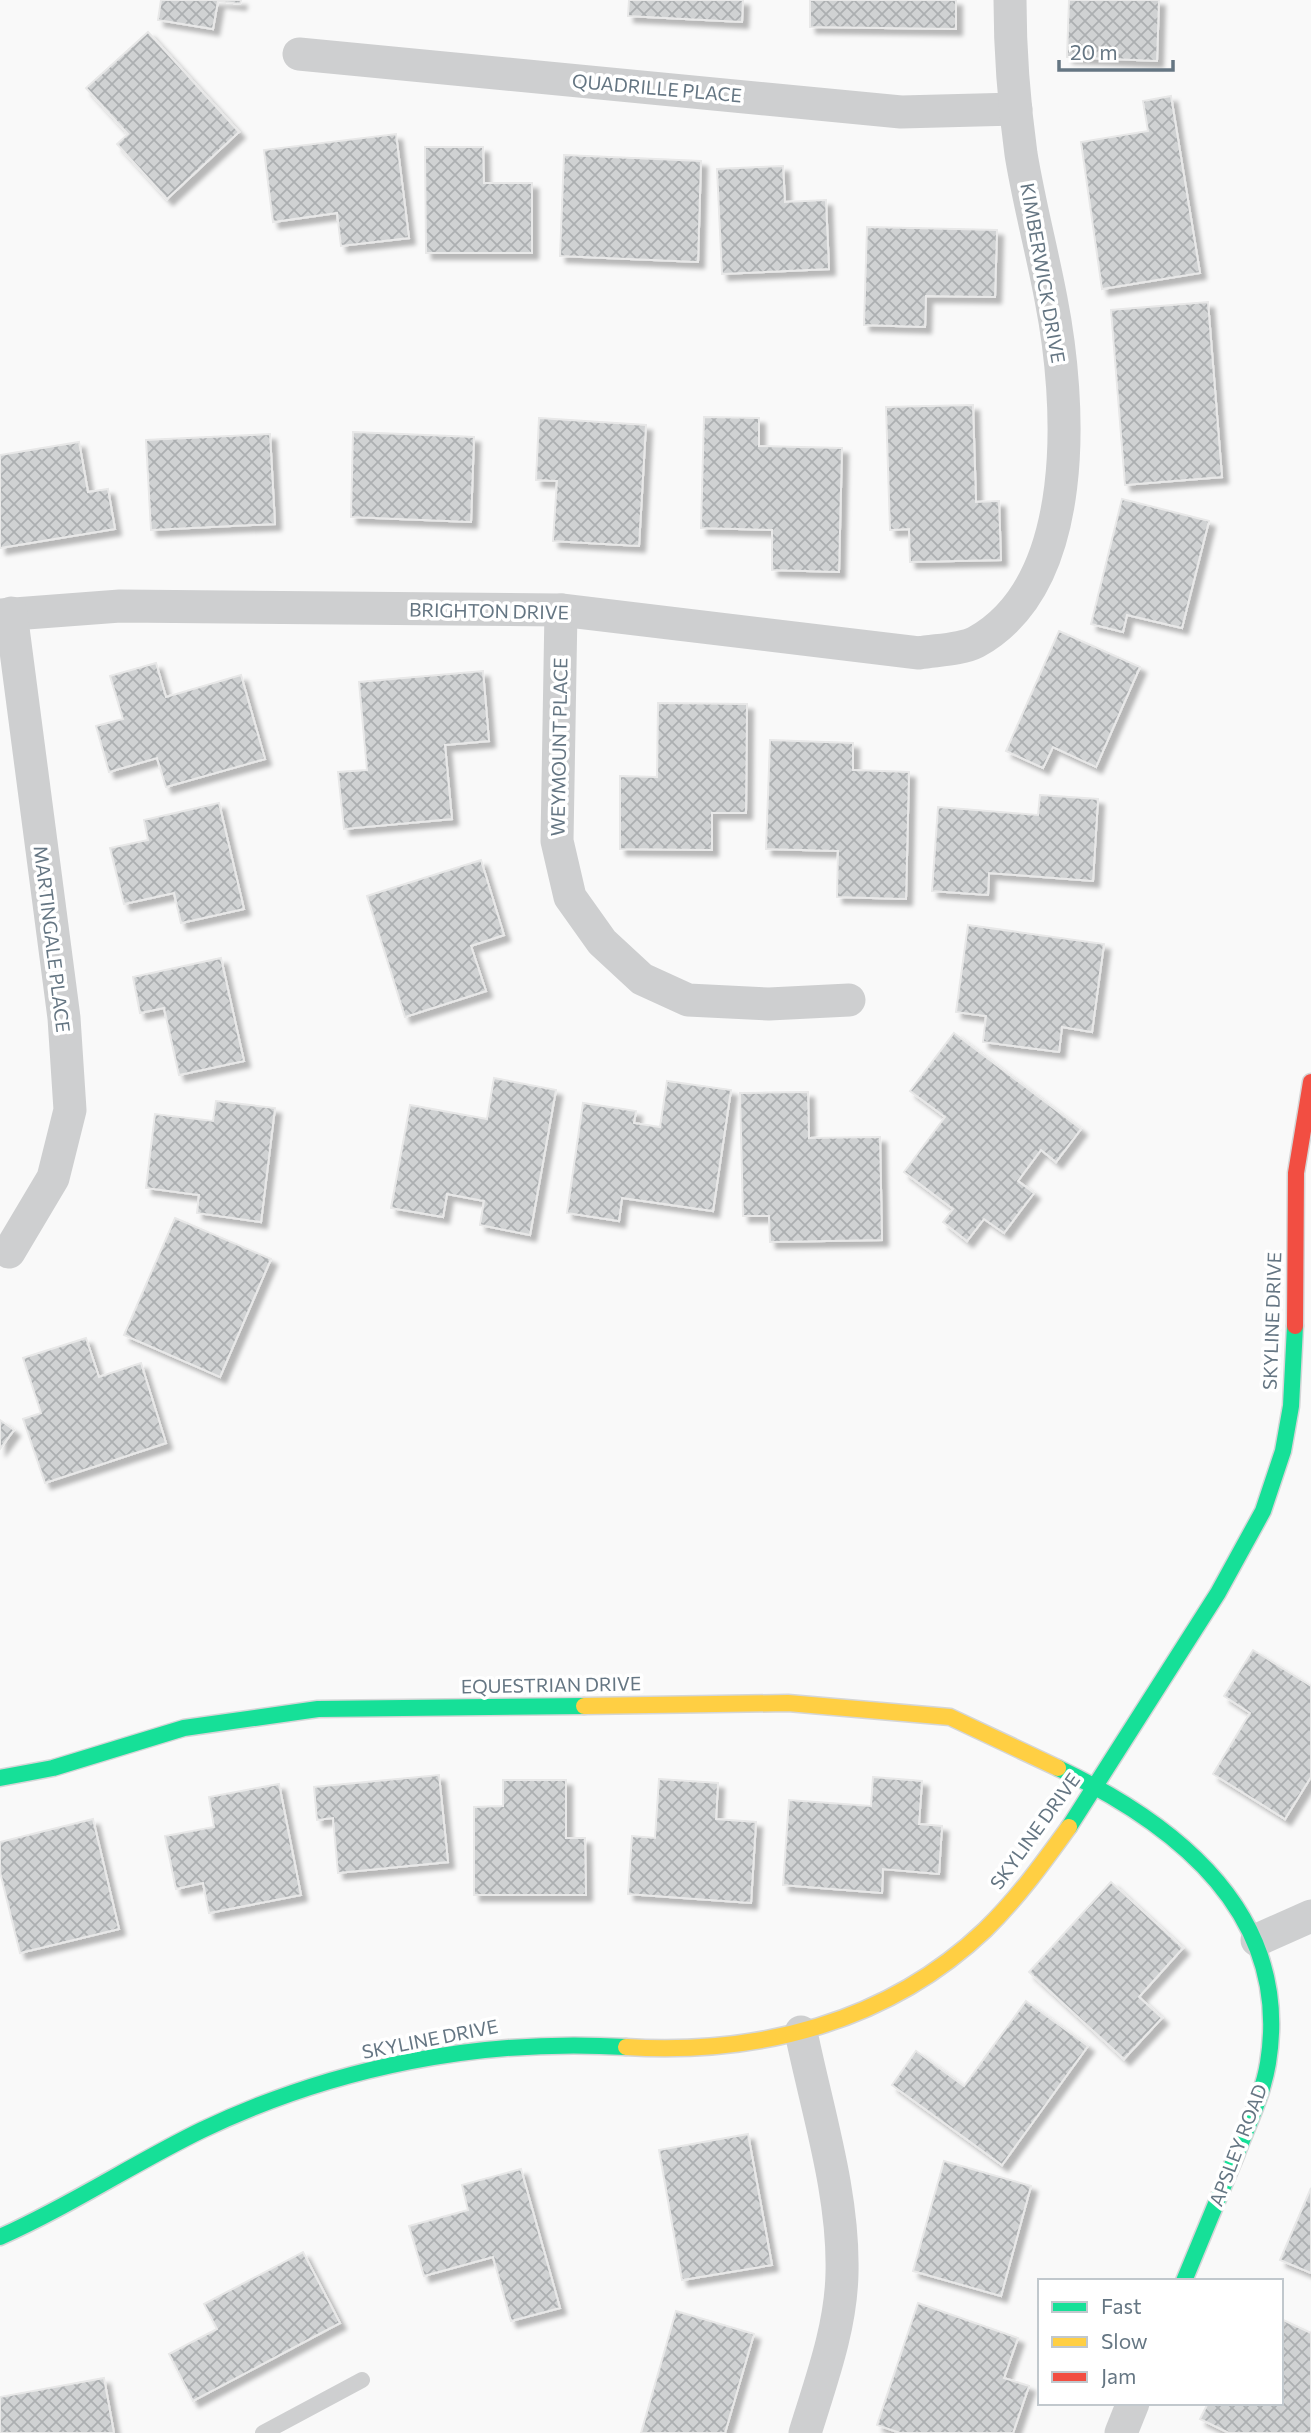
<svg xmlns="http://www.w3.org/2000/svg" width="1311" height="2433" viewBox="0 0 1311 2433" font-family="Commissioner,sans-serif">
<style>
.building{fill:url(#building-cross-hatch);stroke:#e8e8e8;stroke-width:2;filter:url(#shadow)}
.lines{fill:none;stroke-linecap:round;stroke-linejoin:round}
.fast-casing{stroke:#d5d6d7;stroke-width:19}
.slow-casing{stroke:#d5d6d7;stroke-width:19}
.jam-casing{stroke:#d5d6d7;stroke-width:19}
.lane{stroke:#cecfd0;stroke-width:16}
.street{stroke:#cecfd0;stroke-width:33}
.fast{stroke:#16e098;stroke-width:16}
.slow{stroke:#ffcf43;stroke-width:16}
.jam{stroke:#f24e42;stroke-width:16}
.labels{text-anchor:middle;stroke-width:7;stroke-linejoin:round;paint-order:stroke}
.street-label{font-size:19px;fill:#657683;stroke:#fff}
</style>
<defs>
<pattern id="building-cross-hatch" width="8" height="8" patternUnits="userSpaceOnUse" patternTransform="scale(1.75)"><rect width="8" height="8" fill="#d0d2d3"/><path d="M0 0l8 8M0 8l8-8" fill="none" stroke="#acafb1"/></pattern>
<filter id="shadow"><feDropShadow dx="6" dy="6" stdDeviation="2" flood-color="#0004"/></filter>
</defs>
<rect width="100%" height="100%" fill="#f9f9f9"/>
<g class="building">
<path d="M 161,0 L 241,0 L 240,4 L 218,1 L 213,29 L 158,20 Z"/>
<path d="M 629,0 L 743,0 L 742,22 L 628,16 Z"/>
<path d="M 810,0 L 956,0 L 956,29 L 810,27 Z"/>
<path d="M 1069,0 L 1159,0 L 1157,61 L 1067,57 Z"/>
<path d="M 148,32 L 239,132 L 167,199 L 117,144 L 128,134 L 86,88 Z"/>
<path d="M 1171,96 L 1200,273 L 1102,289 L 1081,142 L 1148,131 L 1143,101 Z"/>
<path d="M 396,134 L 409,238 L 341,246 L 337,213 L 273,222 L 264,150 Z"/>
<path d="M 425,147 L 483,147 L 484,183 L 532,183 L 532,253 L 426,253 Z"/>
<path d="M 564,155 L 701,161 L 698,262 L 560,256 Z"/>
<path d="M 783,166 L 785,202 L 826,200 L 829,269 L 722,274 L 717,169 Z"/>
<path d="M 867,227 L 997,230 L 995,297 L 926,296 L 925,327 L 864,325 Z"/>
<path d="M 1208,302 L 1222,477 L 1125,485 L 1111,310 Z"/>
<path d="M 973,405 L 976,502 L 999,501 L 1001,560 L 910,562 L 909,529 L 890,530 L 886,407 Z"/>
<path d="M 704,417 L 759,418 L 759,446 L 842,448 L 839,572 L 772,570 L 772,530 L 701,528 Z"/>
<path d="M 539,418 L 646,425 L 639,546 L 553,541 L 557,481 L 536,480 Z"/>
<path d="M 353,432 L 474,437 L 471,522 L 351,517 Z"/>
<path d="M 270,434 L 275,524 L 151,530 L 146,440 Z"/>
<path d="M 79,442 L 88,492 L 108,489 L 115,529 L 0,548 L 0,455 Z"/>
<path d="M 1122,499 L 1209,521 L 1182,628 L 1127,615 L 1123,632 L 1091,624 Z"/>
<path d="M 1059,631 L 1140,667 L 1096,767 L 1053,747 L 1043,768 L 1006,751 Z"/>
<path d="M 156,663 L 166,697 L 241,675 L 265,759 L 166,787 L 157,758 L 109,772 L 96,726 L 123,719 L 110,676 Z"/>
<path d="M 483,671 L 489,741 L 445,745 L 452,819 L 344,829 L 338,772 L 367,770 L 359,682 Z"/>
<path d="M 658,703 L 747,704 L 746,813 L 712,813 L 712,850 L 620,849 L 620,776 L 657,777 Z"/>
<path d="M 770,740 L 853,743 L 853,770 L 909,772 L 906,899 L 837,897 L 838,851 L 766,849 Z"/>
<path d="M 1040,795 L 1098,799 L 1093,881 L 989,873 L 988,895 L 932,891 L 938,807 L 1038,815 Z"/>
<path d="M 219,803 L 244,909 L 181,923 L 174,893 L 124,904 L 110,848 L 148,840 L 144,820 Z"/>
<path d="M 481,860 L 504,935 L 471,946 L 486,991 L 405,1017 L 367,896 Z"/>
<path d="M 968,925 L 1104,944 L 1092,1032 L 1062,1027 L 1059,1052 L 983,1042 L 986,1016 L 956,1012 Z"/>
<path d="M 221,958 L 244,1061 L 179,1075 L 164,1008 L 140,1013 L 133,977 Z"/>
<path d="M 954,1033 L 1081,1129 L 1056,1162 L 1041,1150 L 1018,1181 L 1034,1193 L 1004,1233 L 984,1219 L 967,1241 L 943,1222 L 953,1209 L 904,1172 L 945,1117 L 910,1091 Z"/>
<path d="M 494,1078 L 556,1090 L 530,1235 L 480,1225 L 484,1201 L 447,1194 L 443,1217 L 391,1208 L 410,1105 L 487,1119 Z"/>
<path d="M 667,1081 L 731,1090 L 713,1211 L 622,1198 L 619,1221 L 567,1213 L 583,1103 L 636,1111 L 634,1123 L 660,1127 Z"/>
<path d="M 808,1092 L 809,1138 L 880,1137 L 882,1240 L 770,1242 L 769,1216 L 743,1216 L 740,1093 Z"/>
<path d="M 216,1101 L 275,1108 L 261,1222 L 197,1213 L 199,1195 L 146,1188 L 155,1114 L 213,1121 Z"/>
<path d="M 175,1218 L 271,1259 L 220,1377 L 124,1335 Z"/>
<path d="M 86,1338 L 99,1377 L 141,1363 L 166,1443 L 45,1483 L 23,1419 L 41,1413 L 23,1358 Z"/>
<path d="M 0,1420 L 14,1430 L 0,1449 Z"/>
<path d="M 1253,1650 L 1311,1686 L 1311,1777 L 1285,1819 L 1213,1774 L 1250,1713 L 1224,1696 Z"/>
<path d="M 439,1775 L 448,1862 L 338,1873 L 333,1818 L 317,1820 L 314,1787 Z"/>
<path d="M 873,1777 L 922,1781 L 919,1824 L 942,1826 L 939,1874 L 883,1869 L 882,1893 L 783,1885 L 789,1800 L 871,1806 Z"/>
<path d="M 659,1779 L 718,1783 L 716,1819 L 756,1822 L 751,1903 L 628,1894 L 632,1836 L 655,1838 Z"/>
<path d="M 503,1780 L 566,1780 L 566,1838 L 585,1838 L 586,1895 L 474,1895 L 474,1807 L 503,1806 Z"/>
<path d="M 279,1784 L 301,1895 L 209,1913 L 203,1883 L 176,1889 L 165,1836 L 214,1827 L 209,1797 Z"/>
<path d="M 93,1819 L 119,1929 L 20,1953 L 0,1872 L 0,1842 Z"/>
<path d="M 1111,1882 L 1183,1948 L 1139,1997 L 1162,2018 L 1124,2059 L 1029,1972 Z"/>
<path d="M 1026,2001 L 1088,2046 L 1002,2165 L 892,2085 L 916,2051 L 964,2086 Z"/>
<path d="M 748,2134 L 772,2265 L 682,2280 L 659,2150 Z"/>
<path d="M 944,2161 L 1031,2186 L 1001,2296 L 913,2271 Z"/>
<path d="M 521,2169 L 560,2308 L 511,2321 L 493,2257 L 424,2276 L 409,2226 L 468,2210 L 462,2185 Z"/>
<path d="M 1311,2188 L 1311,2273 L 1280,2260 Z"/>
<path d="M 303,2252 L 340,2323 L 193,2401 L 169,2354 L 217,2329 L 204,2304 Z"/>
<path d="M 918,2303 L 1018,2338 L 1004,2378 L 1029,2386 L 1013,2433 L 900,2433 L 877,2425 Z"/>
<path d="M 676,2311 L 754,2334 L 725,2433 L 641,2433 Z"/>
<path d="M 1281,2319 L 1311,2333 L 1311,2433 L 1229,2433 L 1200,2419 L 1208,2403 L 1281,2403 Z"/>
<path d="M 104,2378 L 114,2433 L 0,2433 L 0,2397 Z"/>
</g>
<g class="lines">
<defs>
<g id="fast">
<path d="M 1058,1768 C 1178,1825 1292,1915 1268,2063 C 1263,2094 1248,2124 1237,2153 C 1219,2196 1202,2238 1184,2281"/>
<path d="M 0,1778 L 53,1768 L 184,1728 L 318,1709 L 584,1706"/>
<path d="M 1069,1827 L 1218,1593 L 1263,1511 L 1283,1451 L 1291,1406 L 1295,1326"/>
<path d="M 0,2237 C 70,2206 134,2163 202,2130 C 334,2067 481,2038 626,2047"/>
</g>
<g id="slow">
<path d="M 584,1706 L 788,1703 L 950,1717 L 1058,1768"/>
<path d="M 626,2047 C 758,2055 887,2023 985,1930 C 1017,1899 1043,1863 1069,1827"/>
</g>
<path id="jam" d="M 1295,1326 L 1296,1173 L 1311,1082"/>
</defs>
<use href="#fast" class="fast-casing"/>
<use href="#slow" class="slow-casing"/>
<use href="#jam" class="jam-casing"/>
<path class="lane" d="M 263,2433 L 362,2380"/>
<g class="street">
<path d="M 299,54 L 901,112 L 1016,109"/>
<path d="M 561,610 L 557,841 L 570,897 L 602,942 L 642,979 L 688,1000 L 769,1004 L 849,1000"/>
<path d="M 0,615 L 120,606 L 561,610 L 919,653 C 935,650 961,650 976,642 C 1082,583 1071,401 1051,299 C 1042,251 1029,203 1021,154 C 1014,103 1010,51 1010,0"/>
<path d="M 9,1252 L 53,1178 L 70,1110 L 64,1018 L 11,613"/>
<path d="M 1257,1940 L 1311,1916"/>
<path d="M 801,2032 C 817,2110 844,2193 842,2273 C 841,2328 821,2381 805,2433"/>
<path d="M 1121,2433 L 1133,2403"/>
</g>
<use href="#fast" class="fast"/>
<use href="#slow" class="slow"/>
<use href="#jam" class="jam"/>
</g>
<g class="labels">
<g class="street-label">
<text transform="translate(657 88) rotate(5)" y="7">QUADRILLE PLACE</text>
<text transform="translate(1043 273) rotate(80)" y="7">KIMBERWICK DRIVE</text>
<text transform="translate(489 611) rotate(1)" y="7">BRIGHTON DRIVE</text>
<text transform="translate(559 747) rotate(-89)" y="7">WEYMOUNT PLACE</text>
<text transform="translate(52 939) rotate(83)" y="7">MARTINGALE PLACE</text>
<text transform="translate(1272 1321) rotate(-88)" y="7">SKYLINE DRIVE</text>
<text transform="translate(551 1685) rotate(-1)" y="7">EQUESTRIAN DRIVE</text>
<text transform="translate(1035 1831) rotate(-54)" y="7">SKYLINE DRIVE</text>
<text transform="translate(430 2039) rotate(-11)" y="7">SKYLINE DRIVE</text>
<text transform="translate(1238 2145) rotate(-69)" y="7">APSLEY ROAD</text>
</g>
</g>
<rect x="1038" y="2279" width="245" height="126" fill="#ffffff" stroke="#c1c8cd" stroke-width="2"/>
<rect x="1052" y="2302" width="35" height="10" fill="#16e098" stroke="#c1c8cd" stroke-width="2"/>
<text x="1101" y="2314" font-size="21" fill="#657683">Fast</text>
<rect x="1052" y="2337" width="35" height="10" fill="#ffcf43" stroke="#c1c8cd" stroke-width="2"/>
<text x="1101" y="2349" font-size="21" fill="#657683">Slow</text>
<rect x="1052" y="2372" width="35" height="10" fill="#f24e42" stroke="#c1c8cd" stroke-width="2"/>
<text x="1101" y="2384" font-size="21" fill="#657683">Jam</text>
<path d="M1059 60v10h114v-10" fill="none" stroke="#657683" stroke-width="3.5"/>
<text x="1070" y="60" font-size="21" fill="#657683" stroke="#ffffff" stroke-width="5" paint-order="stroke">20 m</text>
</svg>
